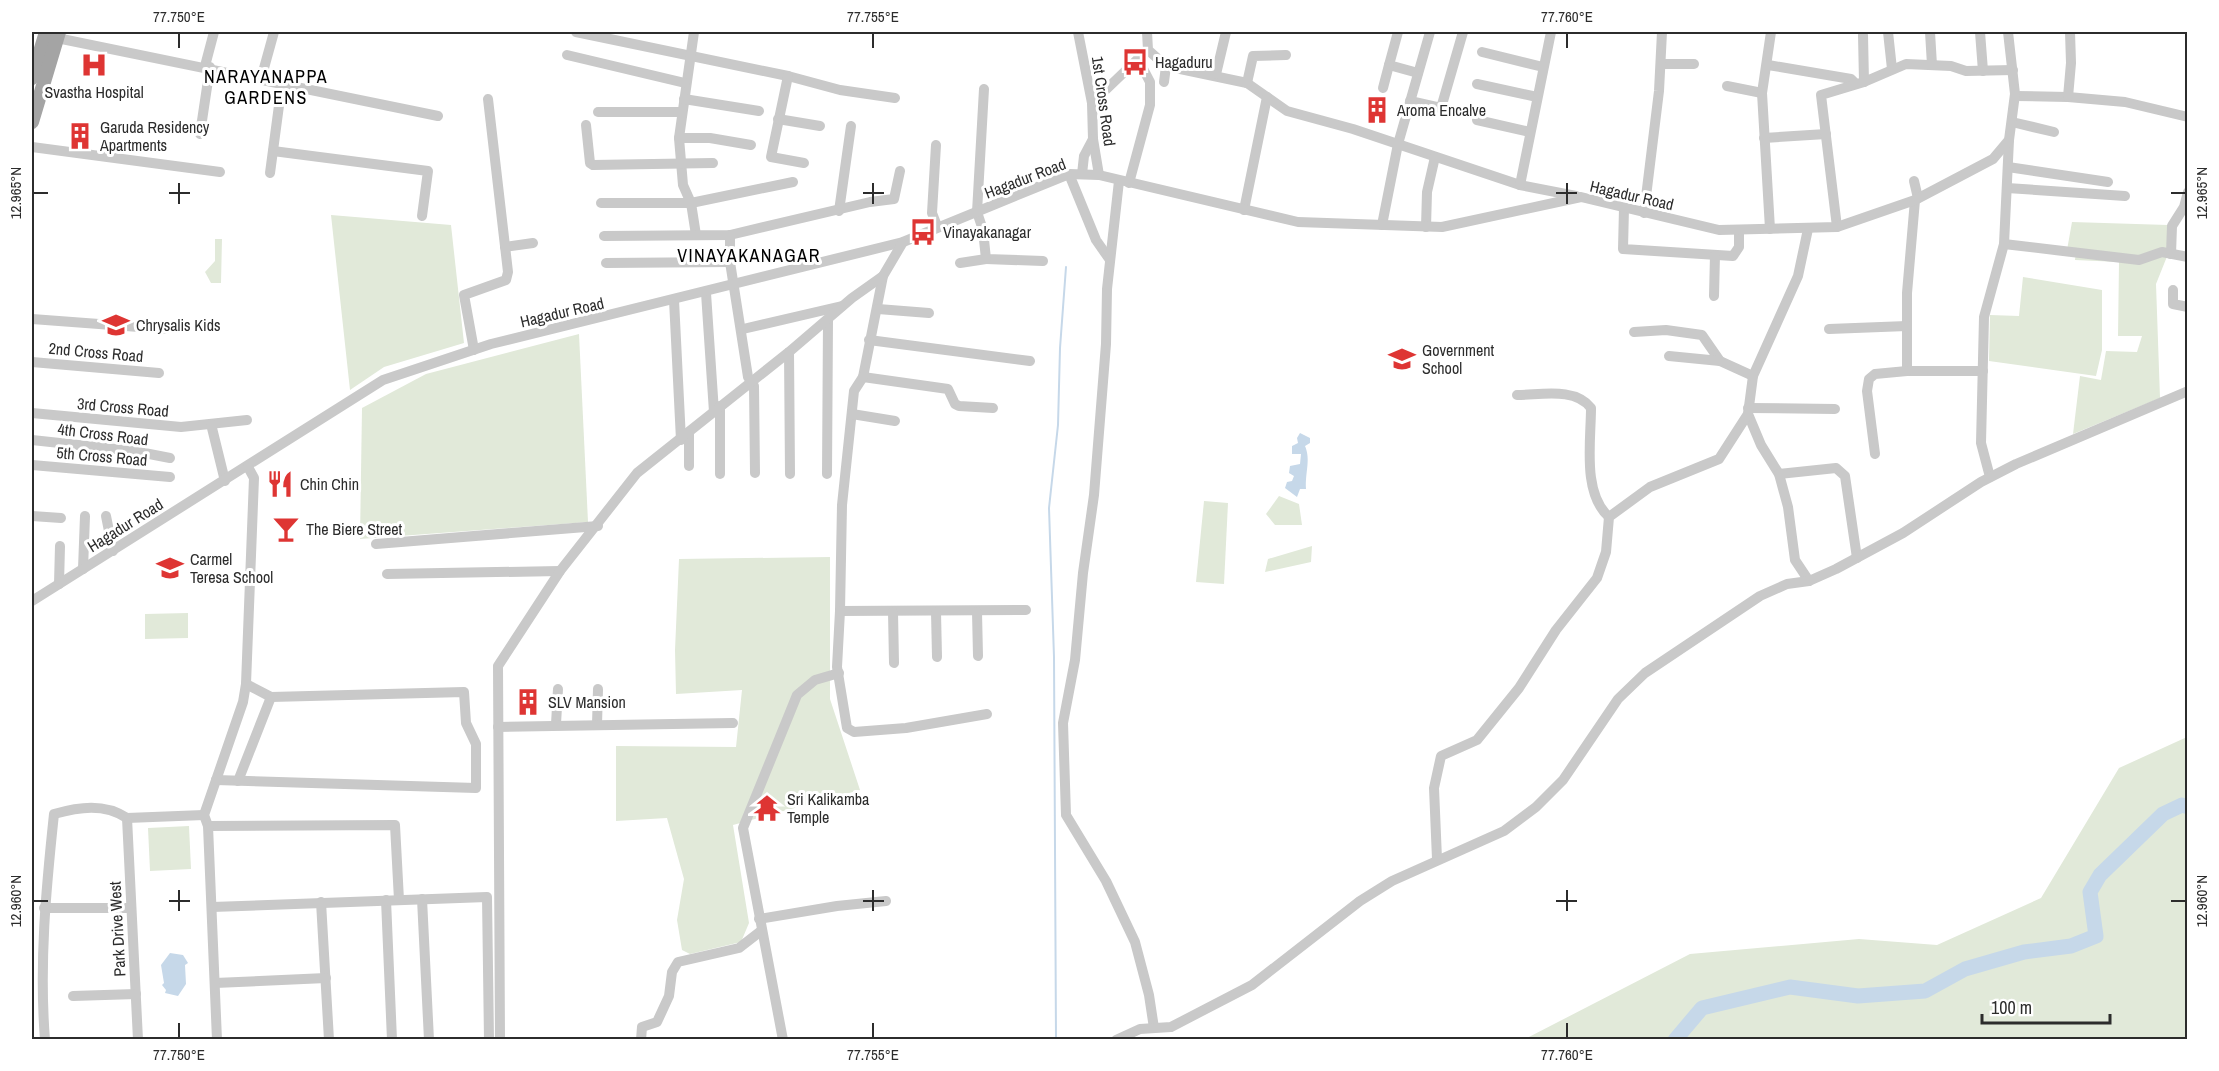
<svg xmlns="http://www.w3.org/2000/svg" width="2219" height="1071" viewBox="0 0 2219 1071" font-family="'Archivo Narrow',sans-serif">
<style>
.green{fill:#e1e9d9}
.water{fill:#c6d8e9}
.lines{fill:none;stroke-linecap:round;stroke-linejoin:round}
.stream{stroke:#c6d8e9;stroke-width:2}
.river{stroke:#c6d8e9;stroke-width:15}
.minor{stroke:#c9c9c9;stroke-width:10}
.major{stroke:#a4a4a4;stroke-width:14}
.ticks{fill:none;stroke:#2c2c2c;stroke-width:2}
.labels{text-anchor:middle;stroke-width:6;stroke-linejoin:round;paint-order:stroke}
.poi-label{font-size:16px;fill:#2c2c2c;stroke:#fff;text-anchor:start}
.street-label{font-size:16px;fill:#2c2c2c;stroke:#fff}
.neighbourhood-label{font-size:18px;letter-spacing:1.5px;fill:#000;stroke:#fff}
.neatline{fill:none;stroke:#2c2c2c;stroke-width:2}
.ticks-label{font-size:15px;text-anchor:middle;fill:#2c2c2c}
</style>
<rect width="100%" height="100%" fill="#fff"/>
<g class="green">
<path d="M 331,215 L 451,225 L 464,343 L 384,367 L 350,390 Z"/>
<path d="M 2072,222 L 2168,225 L 2168,254 L 2156,284 L 2160,398 L 2073,434 L 2080,376 L 2101,380 L 2106,351 L 2137,352 L 2142,336 L 2118,336 L 2119,262 L 2075,260 L 2076,250 L 2067,250 Z"/>
<path d="M 215,239 L 222,239 L 221,283 L 211,283 L 205,272 L 215,261 Z"/>
<path d="M 2023,277 L 2102,290 L 2102,350 L 2096,376 L 1989,361 L 1990,315 L 2019,316 Z"/>
<path d="M 579,334 L 588,522 L 360,539 L 362,408 L 426,374 Z"/>
<path d="M 1279,496 L 1299,504 L 1302,525 L 1275,525 L 1266,514 Z"/>
<path d="M 1204,501 L 1228,503 L 1224,584 L 1196,582 Z"/>
<path d="M 1312,546 L 1311,562 L 1265,572 L 1268,559 Z"/>
<path d="M 830,557 L 830,699 L 860,790 L 733,825 L 749,923 L 741,942 L 690,954 L 682,950 L 677,920 L 684,879 L 667,818 L 616,821 L 616,746 L 736,747 L 742,690 L 676,694 L 675,650 L 679,559 Z"/>
<path d="M 188,613 L 188,638 L 145,639 L 145,614 Z"/>
<path d="M 2187,737 L 2187,1039 L 1525,1039 L 1690,954 L 1859,939 L 1937,945 L 2041,898 L 2119,768 Z"/>
<path d="M 189,826 L 191,869 L 150,871 L 148,828 Z"/>
</g>
<g class="water">
<path d="M 1300,433 L 1310,438 L 1310,443 L 1305,446 C 1311,460 1305,472 1306,489 L 1300,489 L 1297,497 L 1285,488 L 1287,482 L 1292,481 L 1294,476 L 1289,473 L 1290,466 L 1300,464 L 1301,454 L 1292,454 L 1292,446 L 1298,443 L 1297,438 Z"/>
<path d="M 170,953 L 183,955 L 188,963 L 185,965 L 186,984 L 178,996 L 165,993 L 166,990 L 162,985 L 164,983 L 161,965 Z"/>
</g>
<g class="lines">
<g class="stream">
<path d="M 1676,1036 L 1678,1040"/>
<path d="M 1056,1040 L 1054,657 L 1049,508 L 1058,425 L 1060,348 L 1066,267"/>
</g>
<path class="river" d="M 1675,1040 L 1702,1008 L 1790,987 L 1858,996 L 1925,991 L 1965,969 L 2024,952 L 2071,946 L 2096,936 L 2090,892 L 2100,875 L 2163,814 L 2182,805 L 2188,807"/>
<g class="minor">
<path d="M 576,32 L 788,76 L 840,90 L 895,98"/>
<path d="M 694,32 L 679,138 L 683,185 L 691,203 L 696,235"/>
<path d="M 1078,32 L 1092,103 L 1093,139 L 1099,175"/>
<path d="M 1147,32 L 1148,50 L 1166,66 L 1247,83 L 1287,111 L 1353,129 L 1520,185 L 1576,196"/>
<path d="M 1398,32 L 1389,65 L 1418,73"/>
<path d="M 1888,32 L 1892,69"/>
<path d="M 1930,32 L 1932,65"/>
<path d="M 1980,32 L 1983,71"/>
<path d="M 1863,35 L 1864,82"/>
<path d="M 57,38 L 438,116"/>
<path d="M 1482,52 L 1543,67"/>
<path d="M 567,55 L 685,83"/>
<path d="M 1661,64 L 1694,64"/>
<path d="M 1768,65 L 1851,79 L 1856,84"/>
<path d="M 205,66 L 214,32"/>
<path d="M 1216,74 L 1226,32"/>
<path d="M 788,76 L 771,157 L 804,163"/>
<path d="M 261,79 L 274,32"/>
<path d="M 1164,82 L 1166,66"/>
<path d="M 1247,83 L 1253,56 L 1286,55"/>
<path d="M 1477,84 L 1537,97"/>
<path d="M 1727,86 L 1762,93"/>
<path d="M 1383,88 L 1389,65"/>
<path d="M 984,89 L 977,212 L 983,230 L 986,259 L 1043,261"/>
<path d="M 2015,96 L 2068,97 L 2125,102 L 2188,117"/>
<path d="M 2068,97 L 2071,63 L 2070,32"/>
<path d="M 684,99 L 759,111"/>
<path d="M 1410,101 L 1441,108 L 1463,32"/>
<path d="M 1092,103 L 1142,55"/>
<path d="M 598,112 L 682,112"/>
<path d="M 778,119 L 820,126"/>
<path d="M 1477,120 L 1530,132"/>
<path d="M 2012,122 L 2054,132"/>
<path d="M 586,125 L 590,163 L 593,165 L 713,163"/>
<path d="M 200,134 L 210,67"/>
<path d="M 679,138 L 710,138 L 751,145"/>
<path d="M 1764,138 L 1826,134"/>
<path d="M 936,145 L 932,213 L 937,226"/>
<path d="M 32,147 L 220,172"/>
<path d="M 273,151 L 428,171 L 422,216"/>
<path d="M 2008,167 L 2108,182"/>
<path d="M 270,173 L 282,83"/>
<path d="M 1069,174 L 1096,240 L 1110,260"/>
<path d="M 1082,174 L 1084,156 L 1093,139"/>
<path d="M 1119,181 L 1107,289 L 1106,344 L 1094,495 L 1083,573 L 1075,660 L 1063,723 L 1066,815 L 1106,881 L 1135,942 L 1149,995 L 1154,1028"/>
<path d="M 1914,181 L 1918,198"/>
<path d="M 1129,183 L 1150,105 L 1150,82 L 1138,59"/>
<path d="M 1520,185 L 1551,32"/>
<path d="M 2007,188 L 2125,196"/>
<path d="M 1915,200 L 1907,293 L 1907,371 L 1983,371"/>
<path d="M 601,203 L 691,203 L 793,182"/>
<path d="M 1624,208 L 1623,249 L 1733,256 L 1739,247 L 1739,230"/>
<path d="M 1244,210 L 1267,97"/>
<path d="M 839,211 L 851,126"/>
<path d="M 1644,213 L 1659,91 L 1662,32"/>
<path d="M 1382,225 L 1398,144 L 1430,32"/>
<path d="M 1426,227 L 1427,192 L 1435,157"/>
<path d="M 1837,227 L 1821,95 L 1864,82 L 1906,64 L 1951,66 L 1966,71 L 2013,70"/>
<path d="M 1770,229 L 1762,93 L 1771,32"/>
<path d="M 1808,229 L 1798,276 L 1753,376 L 1748,414 L 1761,445 L 1779,474 L 1788,507 L 1795,560 L 1809,581"/>
<path d="M 730,235 L 730,262 L 748,377 L 754,386 L 755,473"/>
<path d="M 604,236 L 730,235 L 870,202 L 894,199 L 900,171"/>
<path d="M 2004,244 L 2139,260 L 2162,252 L 2188,257"/>
<path d="M 505,247 L 533,243"/>
<path d="M 2171,254 L 2172,226 L 2184,207 L 2188,192"/>
<path d="M 606,263 L 730,262"/>
<path d="M 960,263 L 986,259"/>
<path d="M 883,276 L 863,377 L 948,389 L 955,404 L 959,406 L 993,408"/>
<path d="M 2173,290 L 2173,304 L 2188,307"/>
<path d="M 706,293 L 714,412"/>
<path d="M 1714,296 L 1715,255"/>
<path d="M 674,300 L 681,440"/>
<path d="M 878,309 L 929,313"/>
<path d="M 32,319 L 166,329"/>
<path d="M 743,329 L 842,306"/>
<path d="M 1829,329 L 1907,326"/>
<path d="M 1634,332 L 1666,330 L 1702,335 L 1720,361 L 1753,376"/>
<path d="M 869,340 L 1030,361"/>
<path d="M 474,350 L 464,295 L 506,280 L 508,272 L 488,99"/>
<path d="M 789,352 L 790,474"/>
<path d="M 1669,356 L 1720,361"/>
<path d="M 32,362 L 159,373"/>
<path d="M 863,377 L 854,391 L 842,505 L 840,611 L 1026,610"/>
<path d="M 1517,395 C 1541,395 1575,387 1591,408 C 1591,441 1582,493 1609,517"/>
<path d="M 1748,408 L 1835,409"/>
<path d="M 32,413 L 181,427 L 247,420"/>
<path d="M 852,414 L 895,421"/>
<path d="M 211,424 L 225,481"/>
<path d="M 32,440 L 134,451 L 170,458"/>
<path d="M 1875,454 L 1867,391 L 1869,379 L 1875,374 L 1907,371"/>
<path d="M 32,465 L 170,477"/>
<path d="M 689,466 L 689,432"/>
<path d="M 720,474 L 720,406"/>
<path d="M 827,474 L 828,320"/>
<path d="M 1779,474 L 1836,468 L 1845,476 L 1857,558"/>
<path d="M 1990,477 L 1981,443 L 1984,317 L 2004,244 L 2009,140"/>
<path d="M 32,516 L 61,518"/>
<path d="M 106,516 L 113,551"/>
<path d="M 376,544 L 598,526"/>
<path d="M 83,569 L 85,516"/>
<path d="M 387,574 L 560,571"/>
<path d="M 59,584 L 60,546"/>
<path d="M 32,601 L 383,380 L 491,344 L 903,242 L 1069,174 L 1099,175 L 1298,222 L 1442,227 L 1581,197 L 1719,230 L 1837,227 L 1915,200 L 1993,159 L 2009,140 L 2015,94 L 2008,32"/>
<path d="M 840,611 L 837,667 L 847,728 L 854,732 L 906,728 L 987,714"/>
<path d="M 893,612 L 894,663"/>
<path d="M 936,612 L 937,657"/>
<path d="M 977,612 L 978,656"/>
<path d="M 556,724 L 558,689"/>
<path d="M 597,725 L 598,689"/>
<path d="M 498,727 L 733,723"/>
<path d="M 216,780 L 476,788 L 476,744 L 466,723 L 464,692 L 271,697 L 246,684"/>
<path d="M 238,781 L 271,697"/>
<path d="M 127,818 L 138,1040"/>
<path d="M 127,818 L 204,815"/>
<path d="M 208,826 L 395,825 L 399,900"/>
<path d="M 1437,859 L 1434,788 L 1441,756 L 1477,740 L 1519,688 L 1556,630 L 1597,578 L 1606,552 L 1609,517 L 1650,487 L 1719,459 L 1748,414"/>
<path d="M 422,899 L 429,1040"/>
<path d="M 386,900 L 392,1040"/>
<path d="M 321,902 L 329,1040"/>
<path d="M 212,907 L 487,897 L 489,1040"/>
<path d="M 44,908 L 131,908"/>
<path d="M 759,919 L 837,906 L 886,901"/>
<path d="M 215,983 L 326,978"/>
<path d="M 73,996 L 136,994"/>
<path d="M 45,1040 C 39,964 46,889 54,814 C 79,807 104,803 127,818"/>
<path d="M 217,1040 L 208,826 L 204,815 L 243,702 L 246,684 L 254,478 L 248,467"/>
<path d="M 500,1040 L 498,666 L 560,571 L 637,473 L 789,352 L 852,298 L 883,276 L 903,242"/>
<path d="M 641,1040 L 642,1027 L 657,1022 L 669,996 L 672,972 L 678,962 L 739,948 L 761,931"/>
<path d="M 783,1040 L 743,828 L 797,695 L 815,680 L 839,673"/>
<path d="M 1116,1040 L 1140,1029 L 1171,1027 L 1252,985 L 1360,901 L 1392,881 L 1504,831 L 1536,807 L 1563,780 L 1618,699 L 1645,673 L 1760,596 L 1787,584 L 1809,581 L 1836,569 L 1903,533 L 1981,482 L 2016,464 L 2188,391"/>
</g>
<g class="major">
<path d="M 32,78 L 46,32"/>
<path d="M 32,122 L 59,32"/>
</g>
</g>
<path class="ticks" d="M 179,33 L 179,48M 873,33 L 873,48M 1567,33 L 1567,48M 179,183 L 179,204M 873,183 L 873,204M 1567,183 L 1567,204M 33,193 L 48,193M 169,193 L 190,193M 863,193 L 884,193M 1556,193 L 1577,193M 2171,193 L 2186,193M 179,890 L 179,911M 873,890 L 873,911M 1567,890 L 1567,911M 33,901 L 48,901M 169,901 L 190,901M 863,901 L 884,901M 1556,901 L 1577,901M 2171,901 L 2186,901M 179,1023 L 179,1038M 873,1023 L 873,1038M 1567,1023 L 1567,1038"/>
<defs>
<symbol id="bus-bare" viewBox="-9 -9 18 18"><path d="M-5-6H5V4H4V6H2V4H-2V6H-4V4H-5ZM-3.5-4V0h7V-4ZM-3.5 1.2v1.5H-2V1.2ZM2 1.2v1.5H3.5V1.2Z" fill="#de3533" stroke="#fff" stroke-width="2.5" paint-order="stroke"/></symbol>
<symbol id="hospital-bare" viewBox="-9 -9 18 18"><path d="M-5-5h3v3.5h4V-5h3V5h-3V1.5h-4V5h-3Z" fill="#de3533" stroke="#fff" stroke-width="2.5" paint-order="stroke"/></symbol>
<symbol id="building-bare" viewBox="-9 -9 18 18"><path d="M-4-6H4V6H1V3H-1V6H-4ZM-2.5-4.3h1.7v1.8h-1.7ZM.8-4.3h1.7v1.8H.8ZM-2.5-1h1.7V.8h-1.7ZM.8-1h1.7V.8H.8Z" fill="#de3533" stroke="#fff" stroke-width="2.5" paint-order="stroke"/></symbol>
<symbol id="school-bare" viewBox="-9 -9 18 18"><path d="M0-5L7-2L0 1L-7-2ZM-4 1L0 2.5L4 1V4Q0 6-4 4Z" fill="#de3533" stroke="#fff" stroke-width="2.5" paint-order="stroke"/></symbol>
<symbol id="restaurant-bare" viewBox="-9 -9 18 18"><path d="M-5-6h1v4h1v-4h1v4h1v-4h1v5L-1.5 .5V6h-2V.5L-5-1ZM5-6V6H3V1.5H1.5Q1.5-4 5-6Z" fill="#de3533" stroke="#fff" stroke-width="2.5" paint-order="stroke"/></symbol>
<symbol id="bar-bare" viewBox="-9 -9 18 18"><path d="M-6-5H6L.8 .8V4.5H3.5V6h-7V4.5H-.8V.8Z" fill="#de3533" stroke="#fff" stroke-width="2.5" paint-order="stroke"/></symbol>
<symbol id="temple-bare" viewBox="-9 -9 18 18"><path d="M0-6L5-2H3V0L6.5 2.5H4V6H1.5V3h-3V6H-4V2.5H-6.5L-3 0V-2H-5Z" fill="#de3533" stroke="#fff" stroke-width="2.5" paint-order="stroke"/></symbol>
</defs>
<g fill-rule="evenodd">
<use href="#bus-bare" x="1116" y="43" width="38" height="38"/>
<use href="#hospital-bare" x="75" y="46" width="38" height="38"/>
<use href="#building-bare" x="1358" y="91" width="38" height="38"/>
<use href="#building-bare" x="61" y="117" width="38" height="38"/>
<use href="#bus-bare" x="904" y="213" width="38" height="38"/>
<use href="#school-bare" x="97" y="306" width="38" height="38"/>
<use href="#school-bare" x="1383" y="340" width="38" height="38"/>
<use href="#restaurant-bare" x="261" y="465" width="38" height="38"/>
<use href="#bar-bare" x="267" y="510" width="38" height="38"/>
<use href="#school-bare" x="151" y="549" width="38" height="38"/>
<use href="#building-bare" x="509" y="683" width="38" height="38"/>
<use href="#temple-bare" x="748" y="789" width="38" height="38"/>
</g>
<g class="labels">
<g class="poi-label">
<text x="1155" y="68">Hagaduru</text>
<text x="94" y="98" text-anchor="middle">Svastha Hospital</text>
<text x="1397" y="116">Aroma Encalve</text>
<text x="100" y="133">Garuda Residency<tspan x="100" dy="18">Apartments</tspan></text>
<text x="943" y="238">Vinayakanagar</text>
<text x="136" y="331">Chrysalis Kids</text>
<text x="1422" y="356">Government<tspan x="1422" dy="18">School</tspan></text>
<text x="300" y="490">Chin Chin</text>
<text x="306" y="535">The Biere Street</text>
<text x="190" y="565">Carmel<tspan x="190" dy="18">Teresa School</tspan></text>
<text x="548" y="708">SLV Mansion</text>
<text x="787" y="805">Sri Kalikamba<tspan x="787" dy="18">Temple</tspan></text>
</g>
<g class="street-label">
<text transform="translate(1104 101) rotate(82)" y="6">1st Cross Road</text>
<text transform="translate(1025 178) rotate(-21)" y="6">Hagadur Road</text>
<text transform="translate(1632 195) rotate(13)" y="6">Hagadur Road</text>
<text transform="translate(562 312) rotate(-13)" y="6">Hagadur Road</text>
<text transform="translate(96 352) rotate(5)" y="6">2nd Cross Road</text>
<text transform="translate(123 407) rotate(5)" y="6">3rd Cross Road</text>
<text transform="translate(103 434) rotate(7)" y="6">4th Cross Road</text>
<text transform="translate(102 456) rotate(5)" y="6">5th Cross Road</text>
<text transform="translate(125 525) rotate(-32)" y="6">Hagadur Road</text>
<text transform="translate(117 929) rotate(-93)" y="6">Park Drive West</text>
</g>
<g class="neighbourhood-label">
<text x="266" y="83">NARAYANAPPA<tspan x="266" dy="21">GARDENS</tspan></text>
<text x="749" y="262">VINAYAKANAGAR</text>
</g>
</g>
<rect width="2219" height="1071" fill="none" stroke="#ffffff" stroke-width="66"/>
<path d="M1982 1014v9h128v-9" fill="none" stroke="#2c2c2c" stroke-width="3"/>
<text x="1991" y="1014" font-size="18" fill="#2c2c2c" stroke="#ffffff" stroke-width="4.5" paint-order="stroke">100 m</text>
<rect x="33" y="33" width="2153" height="1005" class="neatline"/>
<g class="ticks-label">
<text x="179" y="22">77.750°E</text>
<text x="873" y="22">77.755°E</text>
<text x="1567" y="22">77.760°E</text>
<text transform="translate(16 193) rotate(-90)" y="5">12.965°N</text>
<text transform="translate(2202 193) rotate(-90)" y="5">12.965°N</text>
<text transform="translate(16 901) rotate(-90)" y="5">12.960°N</text>
<text transform="translate(2202 901) rotate(-90)" y="5">12.960°N</text>
<text x="179" y="1060">77.750°E</text>
<text x="873" y="1060">77.755°E</text>
<text x="1567" y="1060">77.760°E</text>
</g>
</svg>
